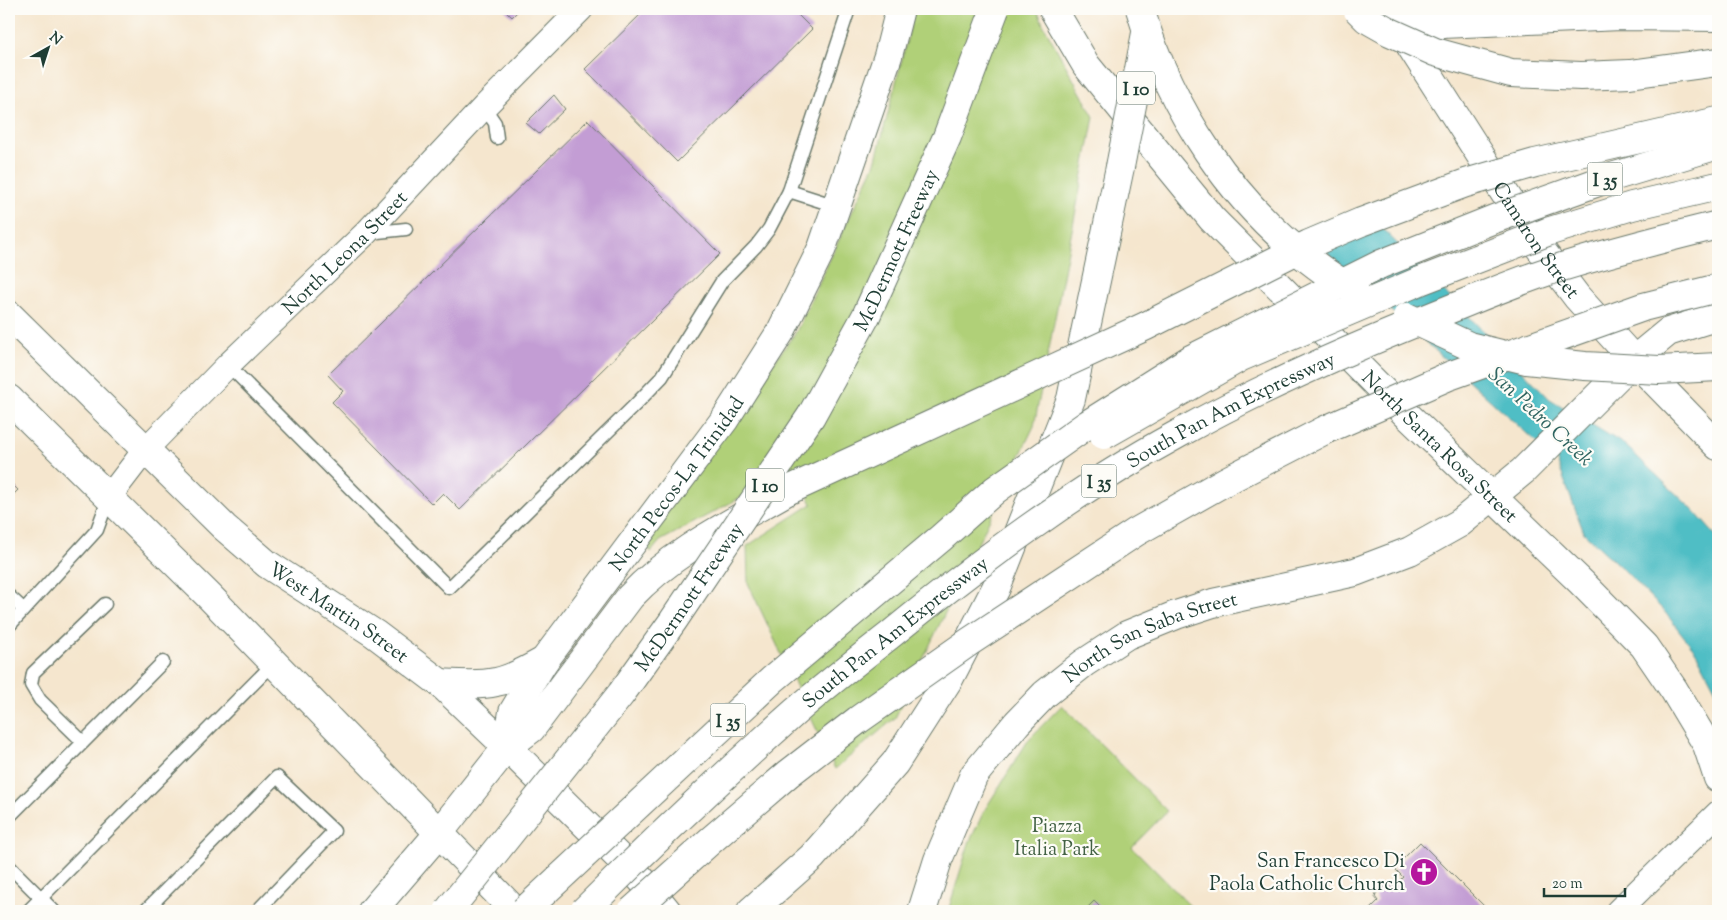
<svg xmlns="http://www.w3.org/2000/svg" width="1727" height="920" viewBox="0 0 1727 920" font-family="'Sorts Mill Goudy',serif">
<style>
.green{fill:#b0d078;stroke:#688656}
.water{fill:#50bec5;stroke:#387e7c}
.building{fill:#c39dd4}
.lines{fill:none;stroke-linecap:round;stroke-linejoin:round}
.service-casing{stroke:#6a786a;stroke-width:15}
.minor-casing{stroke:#6a786a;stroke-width:26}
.secondary-casing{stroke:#6a786a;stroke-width:30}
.primary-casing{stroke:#6a786a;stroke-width:30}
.motorway-casing{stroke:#6a786a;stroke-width:30}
.service{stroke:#fff;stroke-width:12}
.minor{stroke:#fff;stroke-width:24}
.secondary{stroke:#fff;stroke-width:28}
.primary{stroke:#fff;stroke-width:28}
.motorway{stroke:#fff;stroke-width:28}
.motorway-bridge-casing{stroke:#6a786a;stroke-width:30;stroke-linecap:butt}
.motorway-bridge{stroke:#fff;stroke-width:28}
.labels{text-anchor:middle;stroke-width:4.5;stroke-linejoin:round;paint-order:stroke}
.shield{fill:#fdfcf7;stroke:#62766e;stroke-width:1}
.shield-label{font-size:19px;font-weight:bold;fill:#1f3d34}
.street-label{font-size:20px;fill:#1f3d34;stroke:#fdfcf7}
.park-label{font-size:20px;fill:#436245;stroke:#fdfcf7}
.poi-label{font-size:20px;fill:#1f3d34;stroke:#fdfcf7;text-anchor:end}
.water-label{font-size:21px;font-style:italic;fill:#2e6460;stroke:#fdfcf7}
</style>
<rect width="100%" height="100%" fill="#fdfcf7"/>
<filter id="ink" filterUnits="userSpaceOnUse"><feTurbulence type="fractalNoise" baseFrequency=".02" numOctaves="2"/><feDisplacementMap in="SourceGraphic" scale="10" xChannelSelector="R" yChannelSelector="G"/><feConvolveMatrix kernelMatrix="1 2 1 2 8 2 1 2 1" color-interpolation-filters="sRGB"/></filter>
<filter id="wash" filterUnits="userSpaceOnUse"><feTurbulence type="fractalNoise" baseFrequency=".0096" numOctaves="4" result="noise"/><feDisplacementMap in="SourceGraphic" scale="20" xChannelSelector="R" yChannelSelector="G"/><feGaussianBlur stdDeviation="1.12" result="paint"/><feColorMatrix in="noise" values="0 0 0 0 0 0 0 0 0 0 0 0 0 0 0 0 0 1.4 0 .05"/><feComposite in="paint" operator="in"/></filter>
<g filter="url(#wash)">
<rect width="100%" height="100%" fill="#f5e6ce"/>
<g class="green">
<path d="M 915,9 L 1037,9 L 1044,26 L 1094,117 L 1034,426 L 895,718 L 835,769 L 748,583 L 747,546 L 812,504 L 795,468 L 660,541 L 651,552 L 644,541 L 796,332 L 875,163 Z"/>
<path d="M 1062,705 L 1167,811 L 1132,847 L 1195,911 L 948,911 L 969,843 L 984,811 L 1029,739 Z"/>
</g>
<path class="water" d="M 1371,217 L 1550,399 L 1625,445 L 1692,509 L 1718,538 L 1718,694 L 1696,652 L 1664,611 L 1626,572 L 1584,533 L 1557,461 L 1317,243 Z"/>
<g id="blocks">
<g class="building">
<path d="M 504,9 L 520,9 L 512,17 Z"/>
<path d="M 646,9 L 792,9 L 812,29 L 677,162 L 585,69 Z"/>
<path d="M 554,95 L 565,109 L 539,134 L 526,123 Z"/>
<path d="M 588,120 L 720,254 L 460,510 L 443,493 L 432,504 L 332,402 L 343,391 L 328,375 Z"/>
<path d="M 9,481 L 18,490 L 9,499 Z"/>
<path d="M 1420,842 L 1485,907 L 1481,911 L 1368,911 L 1378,901 L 1375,897 L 1377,890 L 1386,886 L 1390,890 L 1403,877 L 1394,868 Z"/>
<path d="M 1094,901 L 1104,911 L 1084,911 Z"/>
</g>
</g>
</g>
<g filter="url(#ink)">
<use href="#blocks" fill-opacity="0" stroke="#6a786a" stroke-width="1"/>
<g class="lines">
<defs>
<g id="service">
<path d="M 484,107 L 495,123 L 497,138"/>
<path d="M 789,191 L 836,206"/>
<path d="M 368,233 L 406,229"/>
<path d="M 228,365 L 449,588 L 635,405 L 662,377 L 722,281 L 756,246 L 769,229 L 789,191 L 849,9"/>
<path d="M 9,596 L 23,609"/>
<path d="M 9,626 L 97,530 L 109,497"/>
<path d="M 83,742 L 40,700 L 31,685 L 33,673 L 105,604"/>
<path d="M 9,817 L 163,662"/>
<path d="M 9,866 L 54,911"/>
<path d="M 28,911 L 274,663"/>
<path d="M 145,911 L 277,777 L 334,831 L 257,911"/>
</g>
<g id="minor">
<path id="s1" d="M 109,497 L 145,450 L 228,365 L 366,233 L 484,107 L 581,9"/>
<path d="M 1618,911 L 1718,813"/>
</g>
<g id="secondary">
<path id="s2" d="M 1053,9 L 1086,65 L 1212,219 L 1405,413 L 1581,582 L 1644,646 L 1674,690 L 1707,745 L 1718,778"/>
<path id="s3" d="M 1387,9 L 1539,247 L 1577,297 L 1634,360 L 1718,446"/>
<path d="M 1397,26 L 1621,16 L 1718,17"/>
<path id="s4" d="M 9,315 L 224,527 L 267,564 L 375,634 L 440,683 L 507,747"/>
<path d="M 9,399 L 210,597 L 439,833"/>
<path d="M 440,683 C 458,684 478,686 496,682 C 513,679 528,669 544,661"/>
<path id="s5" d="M 372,911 L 439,833 L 507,747 L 513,712 L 544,661 L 725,419 L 781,331 L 822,248 L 888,56 L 900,9"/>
<path id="s6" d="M 922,911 L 938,860 L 974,775 L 1017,723 L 1045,694 L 1084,663 L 1127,635 L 1176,615 L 1213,603 L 1355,572 L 1410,551 L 1460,523 L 1523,471 L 1634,360 L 1668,332 L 1709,319 L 1718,320"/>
</g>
<g id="primary">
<path d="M 507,747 L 641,879 L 667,911"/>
<path d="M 439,833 L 515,911"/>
</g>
<g id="motorway">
<path d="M 507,747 L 531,729 L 630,597 C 674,550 734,522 789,490"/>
<path d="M 751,911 L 812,857 L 895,763 L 949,679 L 996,588 L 1071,399 L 1120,167"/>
</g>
</defs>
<use href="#service" class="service-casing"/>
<use href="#minor" class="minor-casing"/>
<use href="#secondary" class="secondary-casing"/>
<use href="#primary" class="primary-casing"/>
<use href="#motorway" class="motorway-casing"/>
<use href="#service" class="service"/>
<use href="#minor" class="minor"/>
<use href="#secondary" class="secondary"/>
<use href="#primary" class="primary"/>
<use href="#motorway" class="motorway"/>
<defs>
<g id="motorway-bridge">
<path d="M 1140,9 C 1170,109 1232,204 1317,266 C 1329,275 1342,283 1355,291"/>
<path d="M 1357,9 L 1367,19 L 1390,32 L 1435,52 L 1511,73 L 1581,76 L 1630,74 L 1718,62"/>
<path d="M 1120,167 L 1147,28"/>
<path d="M 1407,317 L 1469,346 L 1526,360 L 1585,366 L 1659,370 L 1718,367"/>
<path d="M 1104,435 L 1241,357 L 1420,281 L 1547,232 L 1632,206 L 1718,186"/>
<path d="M 789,490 L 1146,326 L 1309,244 L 1361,222 L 1466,183 L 1535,163 L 1718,121"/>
<path id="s7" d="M 448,911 L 621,694 L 673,621 L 811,416 L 866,316 L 947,137 L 995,9"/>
<path d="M 524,911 L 772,680 L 941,538 L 995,490 L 1088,424 L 1191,359 L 1381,264 L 1494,219 L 1612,177 L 1718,145"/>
<path id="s8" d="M 584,911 C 652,843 723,776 795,712 C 826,685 858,660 890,635 C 981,561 1075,490 1178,434 C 1260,388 1347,350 1435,315 C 1473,300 1510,284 1549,271 C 1605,253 1661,239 1718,225"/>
<path d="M 632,911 L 710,841 L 788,774 L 858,720 L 969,642 L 1136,532 L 1226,481 L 1325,430 L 1449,376 L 1643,307 L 1718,288"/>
</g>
</defs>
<use href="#motorway-bridge" class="motorway-bridge-casing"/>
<use href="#motorway-bridge" class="motorway-bridge"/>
</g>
</g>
<defs>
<symbol id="church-disc" viewBox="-11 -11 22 22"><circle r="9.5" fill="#b5179e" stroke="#fdfcf7"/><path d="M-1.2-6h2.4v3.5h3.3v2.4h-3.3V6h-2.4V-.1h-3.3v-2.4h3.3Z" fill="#fff"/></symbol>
</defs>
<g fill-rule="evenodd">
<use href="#church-disc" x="1408" y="856" width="32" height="32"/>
</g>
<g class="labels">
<g class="shield">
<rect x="1117" y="71.5" width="38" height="33" rx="4"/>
<rect x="1587.5" y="162.5" width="35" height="33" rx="4"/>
<rect x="1081.5" y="464.5" width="35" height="33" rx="4"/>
<rect x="746" y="468.5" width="38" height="33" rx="4"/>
<rect x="710.5" y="703.5" width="35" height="33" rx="4"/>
</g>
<g class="shield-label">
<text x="1136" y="95">I 10</text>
<text x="1605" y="186">I 35</text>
<text x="1099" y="488">I 35</text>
<text x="765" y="492">I 10</text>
<text x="728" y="727">I 35</text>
</g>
<g class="street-label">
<text dy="7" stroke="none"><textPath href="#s3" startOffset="275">Camaron Street</textPath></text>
<text dy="7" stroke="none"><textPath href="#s7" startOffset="801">McDermott Freeway</textPath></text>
<text dy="7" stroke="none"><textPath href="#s1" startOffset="340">North Leona Street</textPath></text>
<text dy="7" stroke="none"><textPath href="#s8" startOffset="822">South Pan Am Expressway</textPath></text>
<text dy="7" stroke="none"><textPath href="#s2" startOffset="586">North Santa Rosa Street</textPath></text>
<text dy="7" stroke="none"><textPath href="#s5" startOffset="529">North Pecos-La Trinidad</textPath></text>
<text dy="7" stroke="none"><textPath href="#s7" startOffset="396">McDermott Freeway</textPath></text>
<text dy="7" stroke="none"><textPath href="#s4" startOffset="445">West Martin Street</textPath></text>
<text dy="7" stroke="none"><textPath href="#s8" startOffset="418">South Pan Am Expressway</textPath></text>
<text dy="7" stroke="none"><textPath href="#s6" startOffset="375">North San Saba Street</textPath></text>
</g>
<g class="park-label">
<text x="1057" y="832">Piazza<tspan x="1057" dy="23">Italia Park</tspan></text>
</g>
<g class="poi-label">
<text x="1405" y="867">San Francesco Di<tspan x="1405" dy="23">Paola Catholic Church</tspan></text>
</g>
<g class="water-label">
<text transform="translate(1541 416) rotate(43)" y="7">San Pedro Creek</text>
</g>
</g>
<rect width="1727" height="920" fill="none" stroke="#fdfcf7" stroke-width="30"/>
<g transform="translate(48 48) rotate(39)" stroke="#fdfcf7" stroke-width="4" paint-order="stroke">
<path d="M0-4L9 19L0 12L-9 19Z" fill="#1f3d34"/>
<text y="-8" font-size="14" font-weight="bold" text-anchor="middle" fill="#1f3d34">N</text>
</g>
<path d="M1544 888v8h81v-8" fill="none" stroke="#1f3d34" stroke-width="2.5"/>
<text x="1552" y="888" font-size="15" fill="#1f3d34" stroke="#fdfcf7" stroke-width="4" paint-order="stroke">20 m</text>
</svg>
